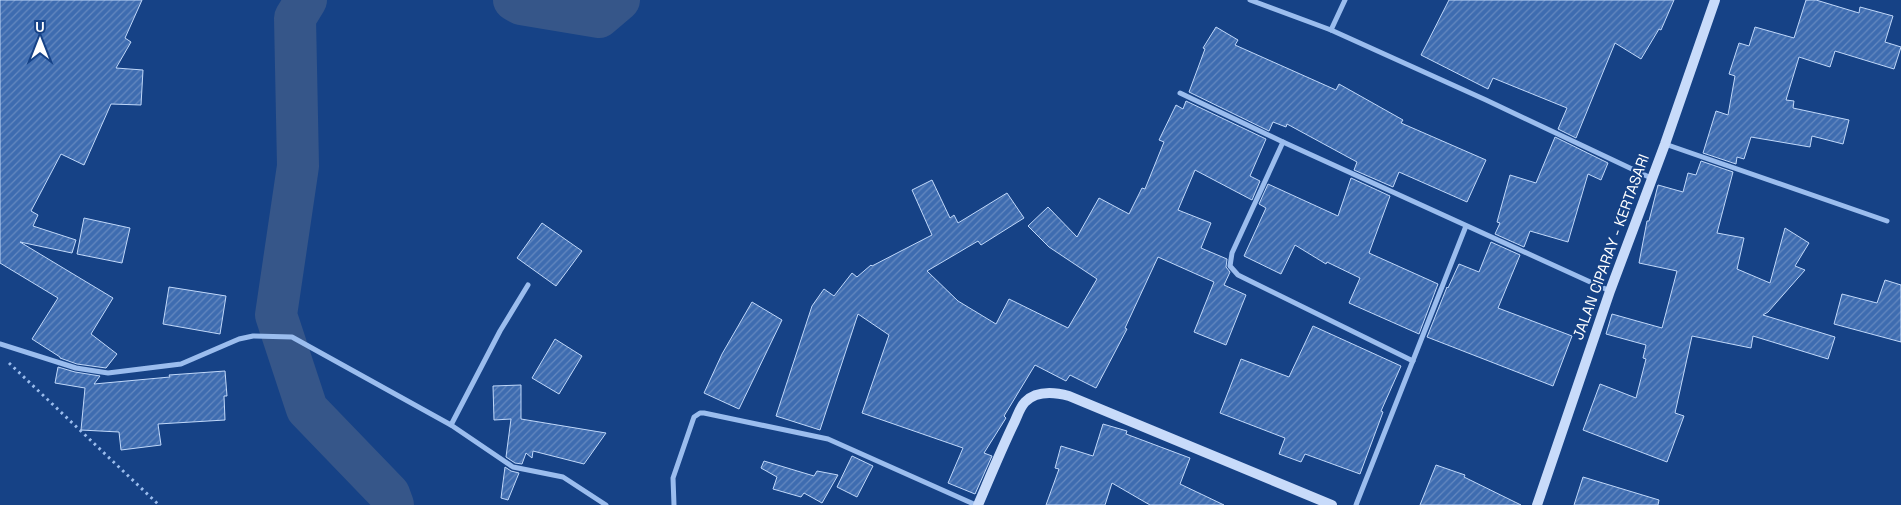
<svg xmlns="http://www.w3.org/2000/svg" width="1901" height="505" viewBox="0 0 1901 505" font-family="'Space Grotesk',sans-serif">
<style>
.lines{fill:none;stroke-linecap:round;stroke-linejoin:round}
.river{stroke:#365689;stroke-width:42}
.building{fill:url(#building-hatch);stroke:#c0d8fa}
.path{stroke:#9bbdee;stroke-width:3;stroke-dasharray:2.5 4;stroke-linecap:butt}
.street{stroke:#9bbdee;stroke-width:5}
.secondary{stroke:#c8dbfa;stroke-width:10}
.labels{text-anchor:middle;stroke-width:4;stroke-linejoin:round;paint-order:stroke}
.street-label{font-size:15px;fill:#fff;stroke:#164286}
</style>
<defs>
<pattern id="building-hatch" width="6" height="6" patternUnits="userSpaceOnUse" patternTransform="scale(1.25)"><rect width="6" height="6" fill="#3e6cb0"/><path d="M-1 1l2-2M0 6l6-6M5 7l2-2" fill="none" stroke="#6589c0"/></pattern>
</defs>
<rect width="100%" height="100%" fill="#164286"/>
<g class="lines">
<g class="river">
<path d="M 306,0 L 295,18 L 298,166 L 276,315 L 307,409 L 389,494 L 393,505"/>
<path d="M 514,0 L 521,4 L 599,17 L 619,0"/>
</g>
</g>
<g class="building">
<path d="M 0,0 L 142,0 L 125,38 L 131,42 L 116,68 L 143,70 L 141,105 L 111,104 L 84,165 L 61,154 L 31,211 L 38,215 L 33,226 L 76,240 L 72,253 L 20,242 L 113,298 L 91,334 L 117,354 L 106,368 L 77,364 L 60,358 L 60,357 L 32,339 L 58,298 L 0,263 Z"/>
<path d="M 1449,0 L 1674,0 L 1661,30 L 1659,29 L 1641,59 L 1615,43 L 1576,138 L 1558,129 L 1567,108 L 1493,78 L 1488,89 L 1421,55 Z"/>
<path d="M 1806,0 L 1816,0 L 1859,13 L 1860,7 L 1893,16 L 1885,42 L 1901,47 L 1894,69 L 1835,51 L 1830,67 L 1799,57 L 1786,100 L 1794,101 L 1793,108 L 1849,120 L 1843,144 L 1812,136 L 1810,147 L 1751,137 L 1744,159 L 1737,157 L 1736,164 L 1703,153 L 1716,111 L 1728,115 L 1735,76 L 1729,74 L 1739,43 L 1749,46 L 1755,27 L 1794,38 Z"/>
<path d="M 1216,27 L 1238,40 L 1235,45 L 1336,90 L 1339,84 L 1403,120 L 1401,123 L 1486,160 L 1467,202 L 1399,172 L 1393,187 L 1354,170 L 1357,162 L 1287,124 L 1286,127 L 1273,122 L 1269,131 L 1189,92 L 1205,49 L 1203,48 Z"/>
<path d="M 1186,101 L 1266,139 L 1250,176 L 1260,181 L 1252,200 L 1195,170 L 1178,210 L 1211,223 L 1201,248 L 1227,259 L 1226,267 L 1230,272 L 1224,285 L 1246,295 L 1226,345 L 1194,332 L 1214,282 L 1158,257 L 1125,328 L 1127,329 L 1096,388 L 1070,375 L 1066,381 L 1035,365 L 1004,416 L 1006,418 L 984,453 L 992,456 L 975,494 L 948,483 L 963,448 L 862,413 L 889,335 L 858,314 L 820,430 L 776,416 L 812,306 L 824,289 L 834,296 L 852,273 L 857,277 L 871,265 L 872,266 L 932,235 L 912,190 L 932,180 L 950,218 L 954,215 L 958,223 L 1007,193 L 1024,218 L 981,245 L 978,241 L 927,271 L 958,301 L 996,324 L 1009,299 L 1068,328 L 1097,279 L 1049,247 L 1028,226 L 1048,207 L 1077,237 L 1099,198 L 1129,214 L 1142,188 L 1145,189 L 1164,142 L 1159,140 L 1176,105 L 1183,109 Z"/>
<path d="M 1555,137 L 1608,163 L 1601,180 L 1588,174 L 1568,242 L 1530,231 L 1524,247 L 1495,234 L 1500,223 L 1497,222 L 1510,175 L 1536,183 Z"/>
<path d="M 1701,161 L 1733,172 L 1717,233 L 1744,238 L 1737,269 L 1770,283 L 1785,228 L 1809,243 L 1795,266 L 1805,270 L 1768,312 L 1763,315 L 1835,337 L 1828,359 L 1753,336 L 1751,348 L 1692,336 L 1675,413 L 1684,416 L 1667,462 L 1583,430 L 1600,384 L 1636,398 L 1646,359 L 1643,358 L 1646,345 L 1606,334 L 1612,314 L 1662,328 L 1677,271 L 1639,263 L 1647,221 L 1649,221 L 1658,185 L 1683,192 L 1688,173 L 1696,175 Z"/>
<path d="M 1351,178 L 1390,196 L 1369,253 L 1438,284 L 1419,334 L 1349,303 L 1360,278 L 1327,262 L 1326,264 L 1295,245 L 1281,274 L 1244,256 L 1266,208 L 1259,204 L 1268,184 L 1338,216 Z"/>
<path d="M 84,218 L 130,228 L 122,263 L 77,254 Z"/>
<path d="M 542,223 L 582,251 L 556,286 L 517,258 Z"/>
<path d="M 1491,242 L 1520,255 L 1498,308 L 1572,336 L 1553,386 L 1427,337 L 1447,287 L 1448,288 L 1459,264 L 1479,272 Z"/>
<path d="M 1885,280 L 1901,285 L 1901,342 L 1834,324 L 1842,294 L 1877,303 Z"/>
<path d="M 169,287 L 226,296 L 220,334 L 163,324 Z"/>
<path d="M 752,302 L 782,320 L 739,409 L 704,393 L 722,354 Z"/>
<path d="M 1313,326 L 1401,366 L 1381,411 L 1383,412 L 1360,474 L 1305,454 L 1301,462 L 1279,454 L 1285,438 L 1220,413 L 1241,359 L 1289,377 Z"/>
<path d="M 555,339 L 582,356 L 559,394 L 532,378 Z"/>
<path d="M 58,367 L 75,372 L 100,376 L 94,384 L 170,377 L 169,375 L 225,371 L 227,396 L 224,396 L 225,420 L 158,424 L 161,445 L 121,450 L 119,432 L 81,430 L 85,388 L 55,383 Z"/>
<path d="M 521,385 L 521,419 L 606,433 L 584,464 L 533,451 L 532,458 L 526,453 L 522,464 L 515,463 L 506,457 L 511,419 L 494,420 L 493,386 Z"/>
<path d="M 1103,424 L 1127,431 L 1126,434 L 1190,458 L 1180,484 L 1224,505 L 1150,505 L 1112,483 L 1105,505 L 1046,505 L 1059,469 L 1055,468 L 1061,446 L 1093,456 Z"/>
<path d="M 852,456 L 873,466 L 857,497 L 837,487 Z"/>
<path d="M 764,461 L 814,476 L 817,471 L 838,475 L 822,503 L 804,493 L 801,497 L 773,489 L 777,477 L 761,468 Z"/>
<path d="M 1436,465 L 1465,475 L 1464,477 L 1521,505 L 1420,505 Z"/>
<path d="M 505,467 L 511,471 L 519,473 L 508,500 L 501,498 Z"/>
<path d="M 1583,477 L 1659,500 L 1658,505 L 1574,505 Z"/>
</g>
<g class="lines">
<path class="path" d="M 9,363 L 159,505"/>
<g class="street">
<path d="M 1250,0 L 1331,30 L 1486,100 L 1651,178"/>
<path d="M 1331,30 L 1345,0"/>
<path d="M 1180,93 L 1283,142 L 1610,291"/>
<path d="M 1283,142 L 1232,253 L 1230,266 L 1238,275 L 1413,361"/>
<path d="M 1665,144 L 1887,221"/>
<path d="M 0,344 L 76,368 L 108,373 L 181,364 L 239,339 L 253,336 L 292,337 L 451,425 L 513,467 L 563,477 L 606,505"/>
<path d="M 451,425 L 500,331 L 528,285"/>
<path d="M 674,505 L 673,478 L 694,417 L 700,413 L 704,413 L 828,439 L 976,505"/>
<path d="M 1356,505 L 1466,226"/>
</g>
<g class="secondary">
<path d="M 978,505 C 990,477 1001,450 1014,423 C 1017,417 1020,407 1025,402 C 1037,390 1054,392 1069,396 L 1332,505"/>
<path d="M 1537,505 L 1610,291 L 1665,144 L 1715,0"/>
</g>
</g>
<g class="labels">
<g class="street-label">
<text transform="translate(1611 247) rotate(-70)" y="5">JALAN CIPARAY - KERTASARI</text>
</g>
</g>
<g transform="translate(40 40)" stroke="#164286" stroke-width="4" paint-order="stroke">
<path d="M0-4L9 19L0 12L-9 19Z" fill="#ffffff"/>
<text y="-8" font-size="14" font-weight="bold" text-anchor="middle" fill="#ffffff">U</text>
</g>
</svg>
